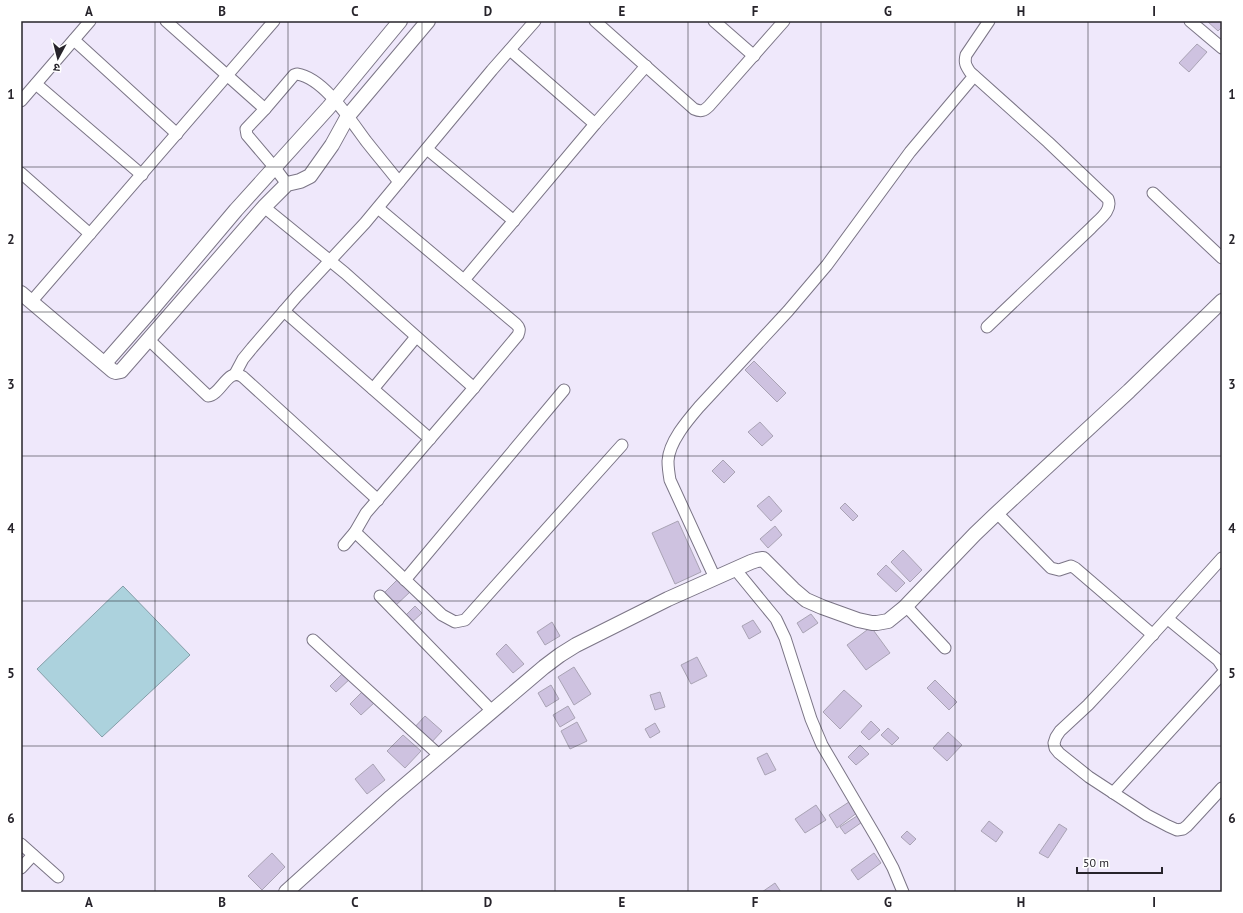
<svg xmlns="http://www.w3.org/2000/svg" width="1243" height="913" viewBox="0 0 1243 913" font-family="'PT Sans','Noto Sans Devanagari',sans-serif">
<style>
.water{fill:#acd2dd;stroke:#849ea8}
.building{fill:#cec2e0;stroke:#a9a3b4}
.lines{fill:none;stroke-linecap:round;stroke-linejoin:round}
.minor-casing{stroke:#7b7586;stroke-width:13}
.tertiary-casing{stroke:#7b7586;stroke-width:16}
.minor{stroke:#fff;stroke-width:11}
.tertiary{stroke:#fff;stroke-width:14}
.grid{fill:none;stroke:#27242b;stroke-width:1;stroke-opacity:0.55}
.neatline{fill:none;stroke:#27242b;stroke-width:1.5}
.grid-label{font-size:13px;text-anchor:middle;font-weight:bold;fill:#27242b}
</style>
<rect width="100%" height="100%" fill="#efe8fb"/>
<path class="water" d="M 123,586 L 190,655 L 102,737 L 37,669 Z"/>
<g class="building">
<path d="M 1207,21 L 1222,21 L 1222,27 L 1218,31 Z"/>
<path d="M 1197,44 L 1207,52 L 1189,72 L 1179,63 Z"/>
<path d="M 754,361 L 786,393 L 777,402 L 745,370 Z"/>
<path d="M 760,422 L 773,436 L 762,446 L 748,432 Z"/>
<path d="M 723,460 L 735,472 L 724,483 L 712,471 Z"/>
<path d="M 769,496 L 782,511 L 771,521 L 757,506 Z"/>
<path d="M 845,503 L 858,516 L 853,521 L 840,508 Z"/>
<path d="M 678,521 L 701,572 L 675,584 L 652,533 Z"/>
<path d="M 775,526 L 782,535 L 768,548 L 760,539 Z"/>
<path d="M 903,550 L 922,570 L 910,582 L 891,562 Z"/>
<path d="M 886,565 L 905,583 L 896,592 L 877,574 Z"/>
<path d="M 399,578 L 411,591 L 394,607 L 382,595 Z"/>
<path d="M 415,606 L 422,613 L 410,624 L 404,617 Z"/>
<path d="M 811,614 L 818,623 L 803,633 L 797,623 Z"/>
<path d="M 753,620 L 761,632 L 749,639 L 742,626 Z"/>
<path d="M 552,622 L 560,636 L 545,645 L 537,632 Z"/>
<path d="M 871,627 L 890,653 L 866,670 L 847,645 Z"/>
<path d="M 506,644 L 524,664 L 513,673 L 496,654 Z"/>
<path d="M 697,657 L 707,676 L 691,684 L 681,665 Z"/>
<path d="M 574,667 L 591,694 L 574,705 L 558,677 Z"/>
<path d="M 345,671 L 352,677 L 336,692 L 330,686 Z"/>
<path d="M 935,680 L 957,702 L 949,710 L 927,688 Z"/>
<path d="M 551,685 L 559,699 L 546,707 L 538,693 Z"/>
<path d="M 844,690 L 862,706 L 840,729 L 823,712 Z"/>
<path d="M 363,691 L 374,703 L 361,715 L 350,704 Z"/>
<path d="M 660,692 L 665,707 L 655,710 L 650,695 Z"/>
<path d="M 568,706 L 575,718 L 560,727 L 553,715 Z"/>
<path d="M 425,716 L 442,731 L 430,744 L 413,729 Z"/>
<path d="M 871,721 L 880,730 L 869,740 L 861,732 Z"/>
<path d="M 577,722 L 587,741 L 570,749 L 561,731 Z"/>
<path d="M 655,723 L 660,732 L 650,738 L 645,729 Z"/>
<path d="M 888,728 L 899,738 L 892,745 L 881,735 Z"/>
<path d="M 948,732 L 962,745 L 947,761 L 933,748 Z"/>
<path d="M 403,735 L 421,751 L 405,768 L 387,751 Z"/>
<path d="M 860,745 L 869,754 L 856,765 L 848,757 Z"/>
<path d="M 767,753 L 776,770 L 765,775 L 757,758 Z"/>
<path d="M 373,764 L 385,780 L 367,794 L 355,779 Z"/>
<path d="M 852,800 L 858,812 L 837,828 L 829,815 Z"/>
<path d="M 816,805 L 826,820 L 805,833 L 795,819 Z"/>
<path d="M 860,814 L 865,820 L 845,834 L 840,827 Z"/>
<path d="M 989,821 L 1003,832 L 996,842 L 981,831 Z"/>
<path d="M 1059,824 L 1067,829 L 1048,858 L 1039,853 Z"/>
<path d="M 907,831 L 916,839 L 910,845 L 901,837 Z"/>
<path d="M 272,853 L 285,867 L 262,890 L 248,876 Z"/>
<path d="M 874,853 L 881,863 L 858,880 L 851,870 Z"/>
<path d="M 775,883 L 781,892 L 762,892 Z"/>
</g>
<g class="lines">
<defs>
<g id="minor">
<path d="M 166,21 L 265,109"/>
<path d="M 595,21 L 694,109 C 701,112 704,111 709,106 L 784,21"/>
<path d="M 714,21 L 754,56"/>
<path d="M 1190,21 L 1222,48"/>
<path d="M 74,40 L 177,134"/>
<path d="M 510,50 L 595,124"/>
<path d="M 36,84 L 142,175"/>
<path d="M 21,101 L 90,21"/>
<path d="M 427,149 L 514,221"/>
<path d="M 21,173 L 90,234"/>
<path d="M 287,184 L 275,168 L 247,135 L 246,129 L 265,109 L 294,75 L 297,74 C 324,78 351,121 366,141 C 377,155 388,168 399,182"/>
<path d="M 1153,193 L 1222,258"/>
<path d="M 264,207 L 345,273 L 474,388"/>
<path d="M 464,280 L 595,124 L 646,66"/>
<path d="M 31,302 L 274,21"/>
<path d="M 284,311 L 430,439"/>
<path d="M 987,327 L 1091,228 C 1098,220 1113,211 1108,199 L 1048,142 L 970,72 C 966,66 964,63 966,55 L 989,21"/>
<path d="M 148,339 L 208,396 C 221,395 228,366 243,377 L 378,500"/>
<path d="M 235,374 L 243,359 L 252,348 L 297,296 L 365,223 L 492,70 L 535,21"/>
<path d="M 373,389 L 416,337"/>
<path d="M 997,513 L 1051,568 L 1059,570 L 1071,566 L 1075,568 L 1153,635"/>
<path d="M 355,532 L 442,615 L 455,622 L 465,620 L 622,445"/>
<path d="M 344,545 L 355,532 L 366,513 L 472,390 L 518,335 C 520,330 520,328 516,324 L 378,208"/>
<path d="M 1222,558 L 1117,674 L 1088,705 L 1060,731 L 1056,737 L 1054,743 L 1055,748 L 1059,753 L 1089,777 L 1147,815 L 1168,826 L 1177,830 L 1183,829 L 1187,826 L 1222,788"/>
<path d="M 735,569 L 776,619 L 785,638 L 811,719 L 822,745 L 879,842 L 893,868 L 903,892"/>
<path d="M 715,578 L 670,480 C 669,474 668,468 668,461 C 669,442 687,421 699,407 L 788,311 L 827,265 L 910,152 L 974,76"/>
<path d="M 405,580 L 564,390"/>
<path d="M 380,596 L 492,711"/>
<path d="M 906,606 L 945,648"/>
<path d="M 1168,619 L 1218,660 L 1222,666"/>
<path d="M 313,640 L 439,755"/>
<path d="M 1113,793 L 1222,674"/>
<path d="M 21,844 L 58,877"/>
<path d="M 21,868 L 33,855"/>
</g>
<g id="tertiary">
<path d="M 21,293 L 113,371 L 116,372 L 121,371 L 264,207 L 287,184 L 300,181 L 310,176 L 332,145 L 348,116 L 428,21"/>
<path d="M 105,363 L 155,306 L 236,210 L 329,107 L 400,21"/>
<path d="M 286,892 L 391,797 L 544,667 L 560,655 L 576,645 L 668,599 L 751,562 L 757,560 L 763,559 L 793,589 L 806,600 L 822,607 L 858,620 L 872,623 L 877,623 L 888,621 L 904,608 L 975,534 L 997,513 L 1129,391 L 1222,301"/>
</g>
</defs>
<use href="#minor" class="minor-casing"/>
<use href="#tertiary" class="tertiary-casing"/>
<use href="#minor" class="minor"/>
<use href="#tertiary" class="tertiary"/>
</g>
<path class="grid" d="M 155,21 L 155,892M 288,21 L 288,892M 422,21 L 422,892M 555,21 L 555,892M 688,21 L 688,892M 821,21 L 821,892M 955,21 L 955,892M 1088,21 L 1088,892M 21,167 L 1222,167M 21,312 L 1222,312M 21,456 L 1222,456M 21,601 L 1222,601M 21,746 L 1222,746"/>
<rect width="1243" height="913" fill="none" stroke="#ffffff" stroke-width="44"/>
<g transform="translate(58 58) rotate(187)" stroke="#ffffff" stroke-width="3" paint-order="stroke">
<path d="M0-3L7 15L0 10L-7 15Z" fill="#27242b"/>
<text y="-6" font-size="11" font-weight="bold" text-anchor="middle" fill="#27242b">उ</text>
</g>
<path d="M1077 867v6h85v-6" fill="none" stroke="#27242b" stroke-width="2"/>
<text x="1083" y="867" font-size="12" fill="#27242b" stroke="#ffffff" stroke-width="3" paint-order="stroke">50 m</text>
<rect x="22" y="22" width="1199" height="869" class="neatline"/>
<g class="grid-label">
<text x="89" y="16">A</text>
<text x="222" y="16">B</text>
<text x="355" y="16">C</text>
<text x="488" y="16">D</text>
<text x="622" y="16">E</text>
<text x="755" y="16">F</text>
<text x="888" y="16">G</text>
<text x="1021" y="16">H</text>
<text x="1154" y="16">I</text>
<text x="11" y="99">1</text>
<text x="1232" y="99">1</text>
<text x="11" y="244">2</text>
<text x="1232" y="244">2</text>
<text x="11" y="389">3</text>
<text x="1232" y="389">3</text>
<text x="11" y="533">4</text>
<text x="1232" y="533">4</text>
<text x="11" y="678">5</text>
<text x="1232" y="678">5</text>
<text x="11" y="823">6</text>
<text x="1232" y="823">6</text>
<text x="89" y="907">A</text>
<text x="222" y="907">B</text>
<text x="355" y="907">C</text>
<text x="488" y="907">D</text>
<text x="622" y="907">E</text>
<text x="755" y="907">F</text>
<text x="888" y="907">G</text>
<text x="1021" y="907">H</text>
<text x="1154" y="907">I</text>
</g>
</svg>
